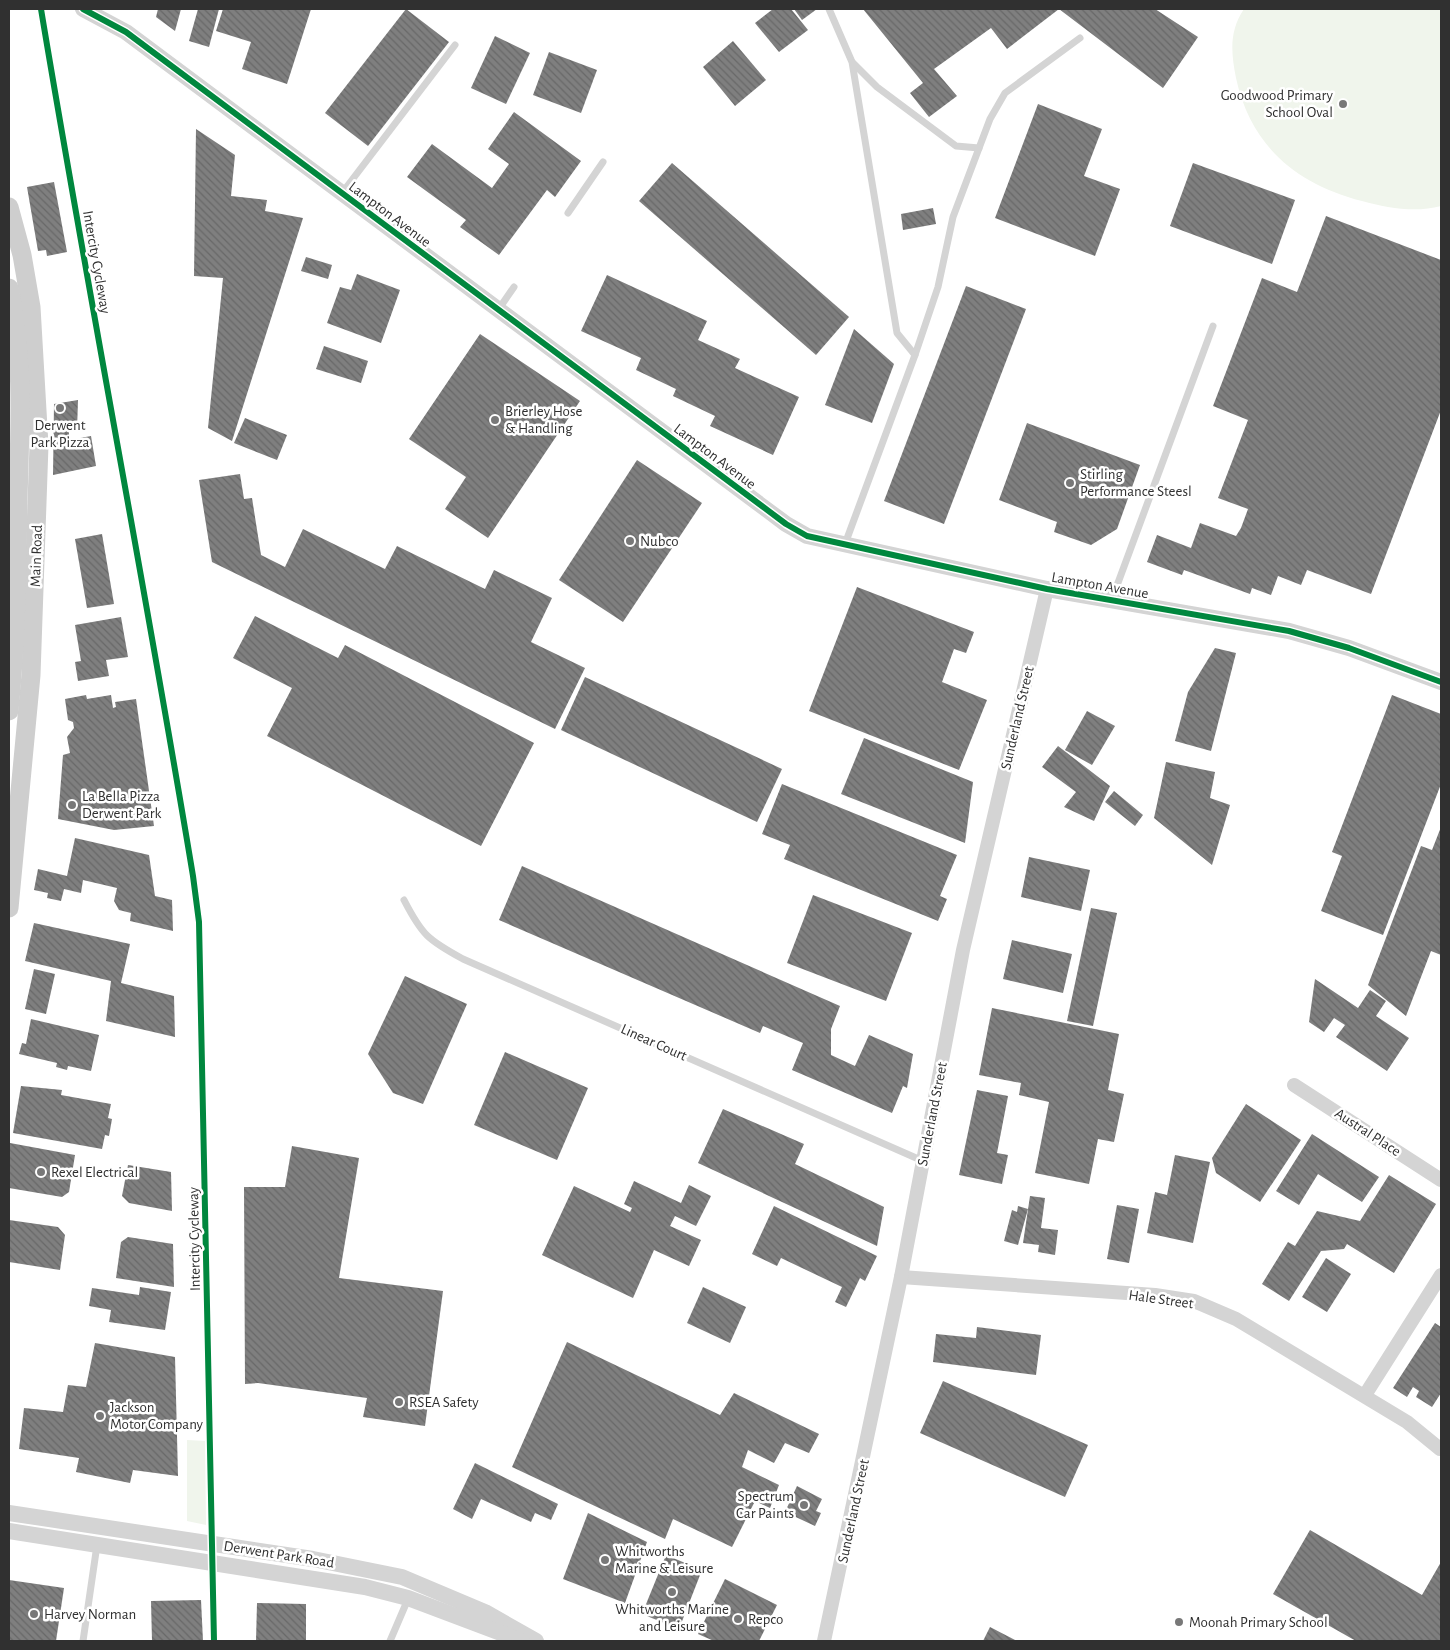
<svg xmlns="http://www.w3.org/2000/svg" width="1450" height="1650" viewBox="0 0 1450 1650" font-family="'Alegreya Sans',sans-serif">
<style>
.grass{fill:#f0f5ec}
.building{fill:url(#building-back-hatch)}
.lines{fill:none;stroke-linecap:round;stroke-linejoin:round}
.service{stroke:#d4d4d4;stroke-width:7}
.minor{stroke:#d4d4d4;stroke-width:14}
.tertiary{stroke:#d4d4d4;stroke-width:16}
.secondary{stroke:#cecece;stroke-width:19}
.cycleway-casing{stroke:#fff;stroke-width:9}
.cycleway{stroke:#00873e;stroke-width:6}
.poi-dot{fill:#787878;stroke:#fff;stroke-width:2}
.labels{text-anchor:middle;stroke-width:5;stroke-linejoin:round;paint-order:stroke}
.poi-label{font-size:15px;fill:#303030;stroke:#fff;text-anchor:start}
.street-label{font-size:15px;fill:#303030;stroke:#fff}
</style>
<defs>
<pattern id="building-back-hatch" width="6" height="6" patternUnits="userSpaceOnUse" patternTransform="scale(1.25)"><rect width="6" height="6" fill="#7f7f7f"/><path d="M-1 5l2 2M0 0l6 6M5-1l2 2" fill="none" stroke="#686868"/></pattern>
</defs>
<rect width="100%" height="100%" fill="#fff"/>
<g class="grass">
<path d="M 1244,9 L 1441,9 L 1441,206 C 1415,213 1388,208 1362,201 C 1297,184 1251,147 1236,78 C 1231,53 1229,31 1244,9 Z"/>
<path d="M 187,1440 L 205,1441 L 206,1525 L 187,1521 Z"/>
</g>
<g class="building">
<path d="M 158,9 L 181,9 L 175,31 L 156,17 Z"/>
<path d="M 198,9 L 219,9 L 209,47 L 189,41 Z"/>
<path d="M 223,9 L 311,9 L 287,84 L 242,69 L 251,42 L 216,31 Z"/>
<path d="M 406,9 L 449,42 L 368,146 L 325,113 Z"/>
<path d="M 773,9 L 791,9 L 808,30 L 779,52 L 755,23 Z"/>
<path d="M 794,9 L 817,9 L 802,20 Z"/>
<path d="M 863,9 L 1155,9 L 1198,37 L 1163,88 L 1059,9 L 1007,49 L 991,28 L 934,69 L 957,96 L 929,117 L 910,93 L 923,83 Z"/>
<path d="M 495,36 L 530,53 L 506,104 L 471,88 Z"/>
<path d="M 733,41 L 766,80 L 735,106 L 703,67 Z"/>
<path d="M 549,52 L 597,70 L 581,113 L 533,95 Z"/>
<path d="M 1038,104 L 1102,129 L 1084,176 L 1120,189 L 1095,256 L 995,218 Z"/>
<path d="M 514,112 L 581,161 L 555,197 L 547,190 L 499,255 L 460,227 L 466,220 L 407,177 L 432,144 L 492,188 L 509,164 L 488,149 Z"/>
<path d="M 196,129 L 235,155 L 231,196 L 267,200 L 265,211 L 303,218 L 232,441 L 208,428 L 223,278 L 194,276 Z"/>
<path d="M 672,163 L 849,317 L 816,355 L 639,201 Z"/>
<path d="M 1193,163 L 1295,200 L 1272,264 L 1170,226 Z"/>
<path d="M 54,182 L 67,252 L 47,256 L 46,250 L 38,251 L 27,187 Z"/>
<path d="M 933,208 L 936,224 L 903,230 L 901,214 Z"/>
<path d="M 1326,216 L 1441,260 L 1441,410 L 1371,594 L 1307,570 L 1301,585 L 1278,576 L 1271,595 L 1252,588 L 1250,594 L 1184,570 L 1182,575 L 1147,562 L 1157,535 L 1191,548 L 1200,523 L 1236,536 L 1241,528 L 1248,509 L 1218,498 L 1248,420 L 1213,406 L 1262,278 L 1297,292 Z"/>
<path d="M 306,257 L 332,265 L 328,279 L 301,271 Z"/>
<path d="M 357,274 L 400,290 L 381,343 L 327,323 L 340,287 L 351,290 Z"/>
<path d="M 607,275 L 707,321 L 698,340 L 740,359 L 735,368 L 799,397 L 773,455 L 710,426 L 715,416 L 673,396 L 676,389 L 636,370 L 641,358 L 581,331 Z"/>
<path d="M 966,286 L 1026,309 L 944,524 L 884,501 Z"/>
<path d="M 854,329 L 894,364 L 872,423 L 825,405 Z"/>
<path d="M 480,334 L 580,401 L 488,538 L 445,509 L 466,477 L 409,439 Z"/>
<path d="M 324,346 L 368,361 L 361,383 L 316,369 Z"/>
<path d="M 78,400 L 77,431 L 69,432 L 69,440 L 91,436 L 96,466 L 53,475 L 54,404 Z"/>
<path d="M 245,418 L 287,435 L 277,460 L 234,443 Z"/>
<path d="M 1027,423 L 1140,465 L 1117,529 L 1091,545 L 1054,532 L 1057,522 L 999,500 Z"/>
<path d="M 637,460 L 702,503 L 623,622 L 559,580 Z"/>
<path d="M 240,474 L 244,499 L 252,498 L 261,555 L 285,567 L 303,529 L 385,569 L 397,546 L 485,589 L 494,570 L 552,598 L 531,642 L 585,668 L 555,729 L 212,562 L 199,480 Z"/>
<path d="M 102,534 L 114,604 L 87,608 L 75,539 Z"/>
<path d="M 857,587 L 974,632 L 966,653 L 954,649 L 942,682 L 987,700 L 959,770 L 809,711 Z"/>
<path d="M 255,616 L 338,658 L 345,645 L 534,743 L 481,846 L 267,736 L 292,688 L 233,658 Z"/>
<path d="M 121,617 L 128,657 L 106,660 L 109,676 L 78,681 L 75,662 L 81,661 L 75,625 Z"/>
<path d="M 1215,648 L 1236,653 L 1211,751 L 1175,741 L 1188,692 Z"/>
<path d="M 585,677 L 782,769 L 757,822 L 561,730 Z"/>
<path d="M 86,695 L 87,699 L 111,695 L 113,708 L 116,707 L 115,702 L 136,699 L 154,826 L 114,830 L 58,819 L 63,755 L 70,753 L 67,737 L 74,728 L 73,722 L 68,720 L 65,699 Z"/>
<path d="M 1392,695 L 1441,714 L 1441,784 L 1383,935 L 1321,911 L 1342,856 L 1332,852 Z"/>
<path d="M 1087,711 L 1115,726 L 1092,765 L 1065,750 Z"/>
<path d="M 864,738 L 973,782 L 965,843 L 841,794 Z"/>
<path d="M 1058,746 L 1110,786 L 1094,821 L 1064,807 L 1076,792 L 1042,767 Z"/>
<path d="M 1166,762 L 1215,772 L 1210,798 L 1230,805 L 1212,865 L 1154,818 Z"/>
<path d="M 782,784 L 957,855 L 940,896 L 947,899 L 938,921 L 784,859 L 790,845 L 762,834 Z"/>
<path d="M 1114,791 L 1143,815 L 1135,826 L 1105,802 Z"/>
<path d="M 1441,827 L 1441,955 L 1431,951 L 1406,1016 L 1368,985 L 1421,846 L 1432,850 Z"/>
<path d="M 75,838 L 149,855 L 155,896 L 172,900 L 173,931 L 130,921 L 131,913 L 119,910 L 114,901 L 117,888 L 83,880 L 81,893 L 64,889 L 61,901 L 47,898 L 48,893 L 34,890 L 38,869 L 67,876 Z"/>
<path d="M 1029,857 L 1090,870 L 1081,911 L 1021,897 Z"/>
<path d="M 522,866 L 840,1006 L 831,1029 L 831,1055 L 855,1066 L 869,1035 L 913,1054 L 907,1088 L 903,1086 L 892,1113 L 792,1070 L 803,1043 L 763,1026 L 760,1033 L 499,920 Z"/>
<path d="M 813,895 L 912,933 L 886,1001 L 787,963 Z"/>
<path d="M 1091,908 L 1117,913 L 1093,1026 L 1067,1021 Z"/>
<path d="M 34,923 L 130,944 L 121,983 L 174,996 L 175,1037 L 106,1021 L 111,981 L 25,961 Z"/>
<path d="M 1012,940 L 1072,954 L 1063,993 L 1003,979 Z"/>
<path d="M 34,969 L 55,974 L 46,1014 L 25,1009 Z"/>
<path d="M 405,976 L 467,1004 L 423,1104 L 393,1093 L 368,1054 Z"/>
<path d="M 1315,979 L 1358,1008 L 1370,990 L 1386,1001 L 1376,1016 L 1409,1038 L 1387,1071 L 1336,1037 L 1345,1025 L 1334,1018 L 1324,1032 L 1309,1022 Z"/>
<path d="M 992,1008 L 1119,1034 L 1108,1090 L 1124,1094 L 1114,1142 L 1098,1139 L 1089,1184 L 1035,1173 L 1049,1102 L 1019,1095 L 1021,1083 L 979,1075 Z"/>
<path d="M 31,1019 L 99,1035 L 91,1071 L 68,1066 L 67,1070 L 56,1067 L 57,1063 L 19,1054 L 22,1043 L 26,1044 Z"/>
<path d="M 505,1052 L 588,1088 L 557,1160 L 474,1125 Z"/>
<path d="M 21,1086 L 62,1090 L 61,1095 L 111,1104 L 108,1118 L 112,1119 L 109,1136 L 105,1135 L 102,1149 L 13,1133 Z"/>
<path d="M 977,1090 L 1008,1096 L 997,1153 L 1008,1155 L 1002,1184 L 959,1175 Z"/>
<path d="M 1246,1104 L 1301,1140 L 1260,1202 L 1216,1173 L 1212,1158 Z"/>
<path d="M 723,1109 L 804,1144 L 795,1164 L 884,1207 L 877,1246 L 698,1163 Z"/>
<path d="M 1312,1134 L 1379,1177 L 1362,1202 L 1318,1174 L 1299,1205 L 1276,1191 Z"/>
<path d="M 10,1143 L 75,1155 L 69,1192 L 62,1197 L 9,1188 Z"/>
<path d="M 292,1146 L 359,1158 L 339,1278 L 443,1291 L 425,1426 L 363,1417 L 367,1398 L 258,1383 L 245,1384 L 244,1187 L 285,1187 Z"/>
<path d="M 1175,1155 L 1210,1162 L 1193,1243 L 1147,1233 L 1155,1192 L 1167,1195 Z"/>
<path d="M 128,1165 L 171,1172 L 172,1211 L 129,1203 L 122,1196 Z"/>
<path d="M 1389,1175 L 1436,1204 L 1394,1273 L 1347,1244 L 1344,1249 L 1321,1251 L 1289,1301 L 1262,1284 L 1288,1242 L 1295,1246 L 1317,1211 L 1360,1221 Z"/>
<path d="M 634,1181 L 681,1203 L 689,1185 L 711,1196 L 696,1226 L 675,1216 L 670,1226 L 701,1240 L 689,1266 L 654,1250 L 633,1298 L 542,1255 L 574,1186 L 630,1212 L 632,1208 L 624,1204 Z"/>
<path d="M 1030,1196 L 1045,1198 L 1041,1228 L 1058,1230 L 1055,1255 L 1038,1252 L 1039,1245 L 1023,1243 Z"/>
<path d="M 1117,1205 L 1139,1209 L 1129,1263 L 1107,1259 Z"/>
<path d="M 774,1206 L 877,1256 L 865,1281 L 860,1278 L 846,1307 L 835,1302 L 842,1287 L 781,1258 L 777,1266 L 752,1254 Z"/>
<path d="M 1018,1206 L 1028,1209 L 1018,1245 L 1004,1241 L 1012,1210 L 1017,1212 Z"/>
<path d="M 9,1220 L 58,1227 L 65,1235 L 60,1270 L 9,1262 Z"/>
<path d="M 128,1237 L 173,1244 L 174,1287 L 116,1278 L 121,1242 Z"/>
<path d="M 1326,1258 L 1351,1274 L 1327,1312 L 1302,1297 Z"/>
<path d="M 140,1287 L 171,1292 L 165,1330 L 109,1322 L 111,1310 L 89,1306 L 92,1288 L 139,1295 Z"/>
<path d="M 703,1287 L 746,1307 L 730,1343 L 687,1323 Z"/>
<path d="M 1435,1323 L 1441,1327 L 1441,1393 L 1432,1407 L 1416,1397 L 1419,1391 L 1413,1387 L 1407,1397 L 1393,1388 Z"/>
<path d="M 977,1327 L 1041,1335 L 1036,1375 L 933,1362 L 936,1334 L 976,1338 Z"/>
<path d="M 567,1342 L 720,1415 L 734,1393 L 819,1434 L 809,1453 L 785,1443 L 774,1463 L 748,1450 L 742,1467 L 779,1485 L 770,1508 L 755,1501 L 732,1547 L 673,1519 L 665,1539 L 512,1467 Z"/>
<path d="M 95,1343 L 175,1357 L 178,1476 L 133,1470 L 130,1483 L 76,1472 L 79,1458 L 19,1449 L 24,1408 L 63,1412 L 68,1385 L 86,1387 Z"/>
<path d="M 943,1381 L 1088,1445 L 1065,1497 L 920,1433 Z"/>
<path d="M 475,1463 L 558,1504 L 551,1520 L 535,1513 L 531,1522 L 481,1499 L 472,1519 L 453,1509 Z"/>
<path d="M 797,1486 L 822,1499 L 816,1511 L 821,1513 L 815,1526 L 785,1512 Z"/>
<path d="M 588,1513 L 647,1542 L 625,1603 L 563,1579 Z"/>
<path d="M 1310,1530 L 1422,1595 L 1441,1562 L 1441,1641 L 1356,1641 L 1273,1594 Z"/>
<path d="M 666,1555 L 702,1570 L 679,1629 L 642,1614 Z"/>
<path d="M 725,1579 L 777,1605 L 759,1641 L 714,1641 L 698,1634 Z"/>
<path d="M 9,1580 L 64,1588 L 56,1641 L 9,1641 Z"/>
<path d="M 201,1600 L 203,1641 L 152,1641 L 151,1601 Z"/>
<path d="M 257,1603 L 306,1604 L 306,1641 L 256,1641 Z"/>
<path d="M 990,1627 L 1017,1641 L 983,1641 Z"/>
</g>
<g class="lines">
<g class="service">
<path d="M 829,9 L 852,62 L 897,333 L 915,355 L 845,544"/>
<path d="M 853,63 L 877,87 L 956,146 L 979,148"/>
<path d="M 342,193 L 455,45"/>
<path d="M 568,213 L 603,162"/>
<path d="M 498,310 L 514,287"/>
<path d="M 915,355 L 938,287 L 953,217 L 990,119 L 1005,93 L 1080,38"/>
<path d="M 1112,599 L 1213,326"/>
<path d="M 404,900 C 422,935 428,940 463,959 L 923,1161"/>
<path d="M 83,1641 L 97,1545"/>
<path d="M 390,1641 L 408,1599"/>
</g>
<g class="minor">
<path d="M 1294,1085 L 1441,1180"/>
<path d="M 901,1277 L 1155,1295 L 1194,1301 L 1236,1319 L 1407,1422 L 1440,1449"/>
<path d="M 1365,1395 L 1441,1275"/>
<path d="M 824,1641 L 901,1277 L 963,950 L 1047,589"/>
</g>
<g class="tertiary">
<path d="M 83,9 L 126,32 L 786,524 L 807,536 L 1047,589 L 1289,631 L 1349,648 L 1441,682"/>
<path d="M 9,1513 L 313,1559 L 402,1577 L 485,1612 L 536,1641"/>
<path d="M 9,1531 L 365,1587 L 408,1598 L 522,1641"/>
</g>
<g class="secondary">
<path d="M 9,207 L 22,255 L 31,307 L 39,445 L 31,675 L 9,908"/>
<path d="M 9,288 C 24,357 20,430 18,499 C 17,570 16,641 9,711"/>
</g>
<defs>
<g id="cycleway">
<path d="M 41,9 C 89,298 145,586 193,876 L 199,922 L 214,1641"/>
<path d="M 83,9 L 126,32 L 786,524 L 807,536 L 1047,589 L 1289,631 L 1349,648 L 1441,682"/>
</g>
</defs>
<use href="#cycleway" class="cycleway-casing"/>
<use href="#cycleway" class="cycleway"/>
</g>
<g class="poi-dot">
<circle cx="1343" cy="104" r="5"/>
<circle cx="60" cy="408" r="5"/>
<circle cx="495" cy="420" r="5"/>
<circle cx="1070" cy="483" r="5"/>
<circle cx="630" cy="541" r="5"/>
<circle cx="72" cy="805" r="5"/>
<circle cx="41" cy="1172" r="5"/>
<circle cx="399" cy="1402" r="5"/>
<circle cx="100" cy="1416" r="5"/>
<circle cx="804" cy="1505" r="5"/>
<circle cx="605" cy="1560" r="5"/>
<circle cx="672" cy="1592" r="5"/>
<circle cx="34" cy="1614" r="5"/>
<circle cx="738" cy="1619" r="5"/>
<circle cx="1179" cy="1622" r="5"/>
</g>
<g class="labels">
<g class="poi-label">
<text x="1333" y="100" text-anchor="end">Goodwood Primary<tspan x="1333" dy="17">School Oval</tspan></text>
<text x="505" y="416">Brierley Hose<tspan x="505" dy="17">&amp; Handling</tspan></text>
<text x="60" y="430" text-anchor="middle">Derwent<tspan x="60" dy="17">Park Pizza</tspan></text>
<text x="1080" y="479">Stirling<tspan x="1080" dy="17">Performance Steesl</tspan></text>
<text x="640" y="546">Nubco</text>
<text x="82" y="801">La Bella Pizza<tspan x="82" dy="17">Derwent Park</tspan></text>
<text x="51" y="1177">Rexel Electrical</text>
<text x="409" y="1407">RSEA Safety</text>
<text x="110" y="1412">Jackson<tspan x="110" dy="17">Motor Company</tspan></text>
<text x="794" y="1501" text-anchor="end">Spectrum<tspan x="794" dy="17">Car Paints</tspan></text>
<text x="615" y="1556">Whitworths<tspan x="615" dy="17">Marine &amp; Leisure</tspan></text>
<text x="672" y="1614" text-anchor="middle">Whitworths Marine<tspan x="672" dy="17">and Leisure</tspan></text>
<text x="44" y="1619">Harvey Norman</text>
<text x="748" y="1624">Repco</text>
<text x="1189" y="1627">Moonah Primary School</text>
</g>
<g class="street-label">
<text transform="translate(390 214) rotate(37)" y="5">Lampton Avenue</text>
<text transform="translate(97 262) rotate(80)" y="5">Intercity Cycleway</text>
<text transform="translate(715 456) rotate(37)" y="5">Lampton Avenue</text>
<text transform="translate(36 556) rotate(-88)" y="5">Main Road</text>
<text transform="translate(1100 585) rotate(10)" y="5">Lampton Avenue</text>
<text transform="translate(1017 718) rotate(-77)" y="5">Sunderland Street</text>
<text transform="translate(654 1042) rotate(24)" y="5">Linear Court</text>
<text transform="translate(932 1114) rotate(-79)" y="5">Sunderland Street</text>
<text transform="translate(1368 1132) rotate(33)" y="5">Austral Place</text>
<text transform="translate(194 1239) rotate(-91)" y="5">Intercity Cycleway</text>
<text transform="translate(1161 1299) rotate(8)" y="5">Hale Street</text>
<text transform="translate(853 1511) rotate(-78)" y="5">Sunderland Street</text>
<text transform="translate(279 1554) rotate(9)" y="5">Derwent Park Road</text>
</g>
</g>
<rect width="1450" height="1650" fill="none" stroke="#303030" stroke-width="20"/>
</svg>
